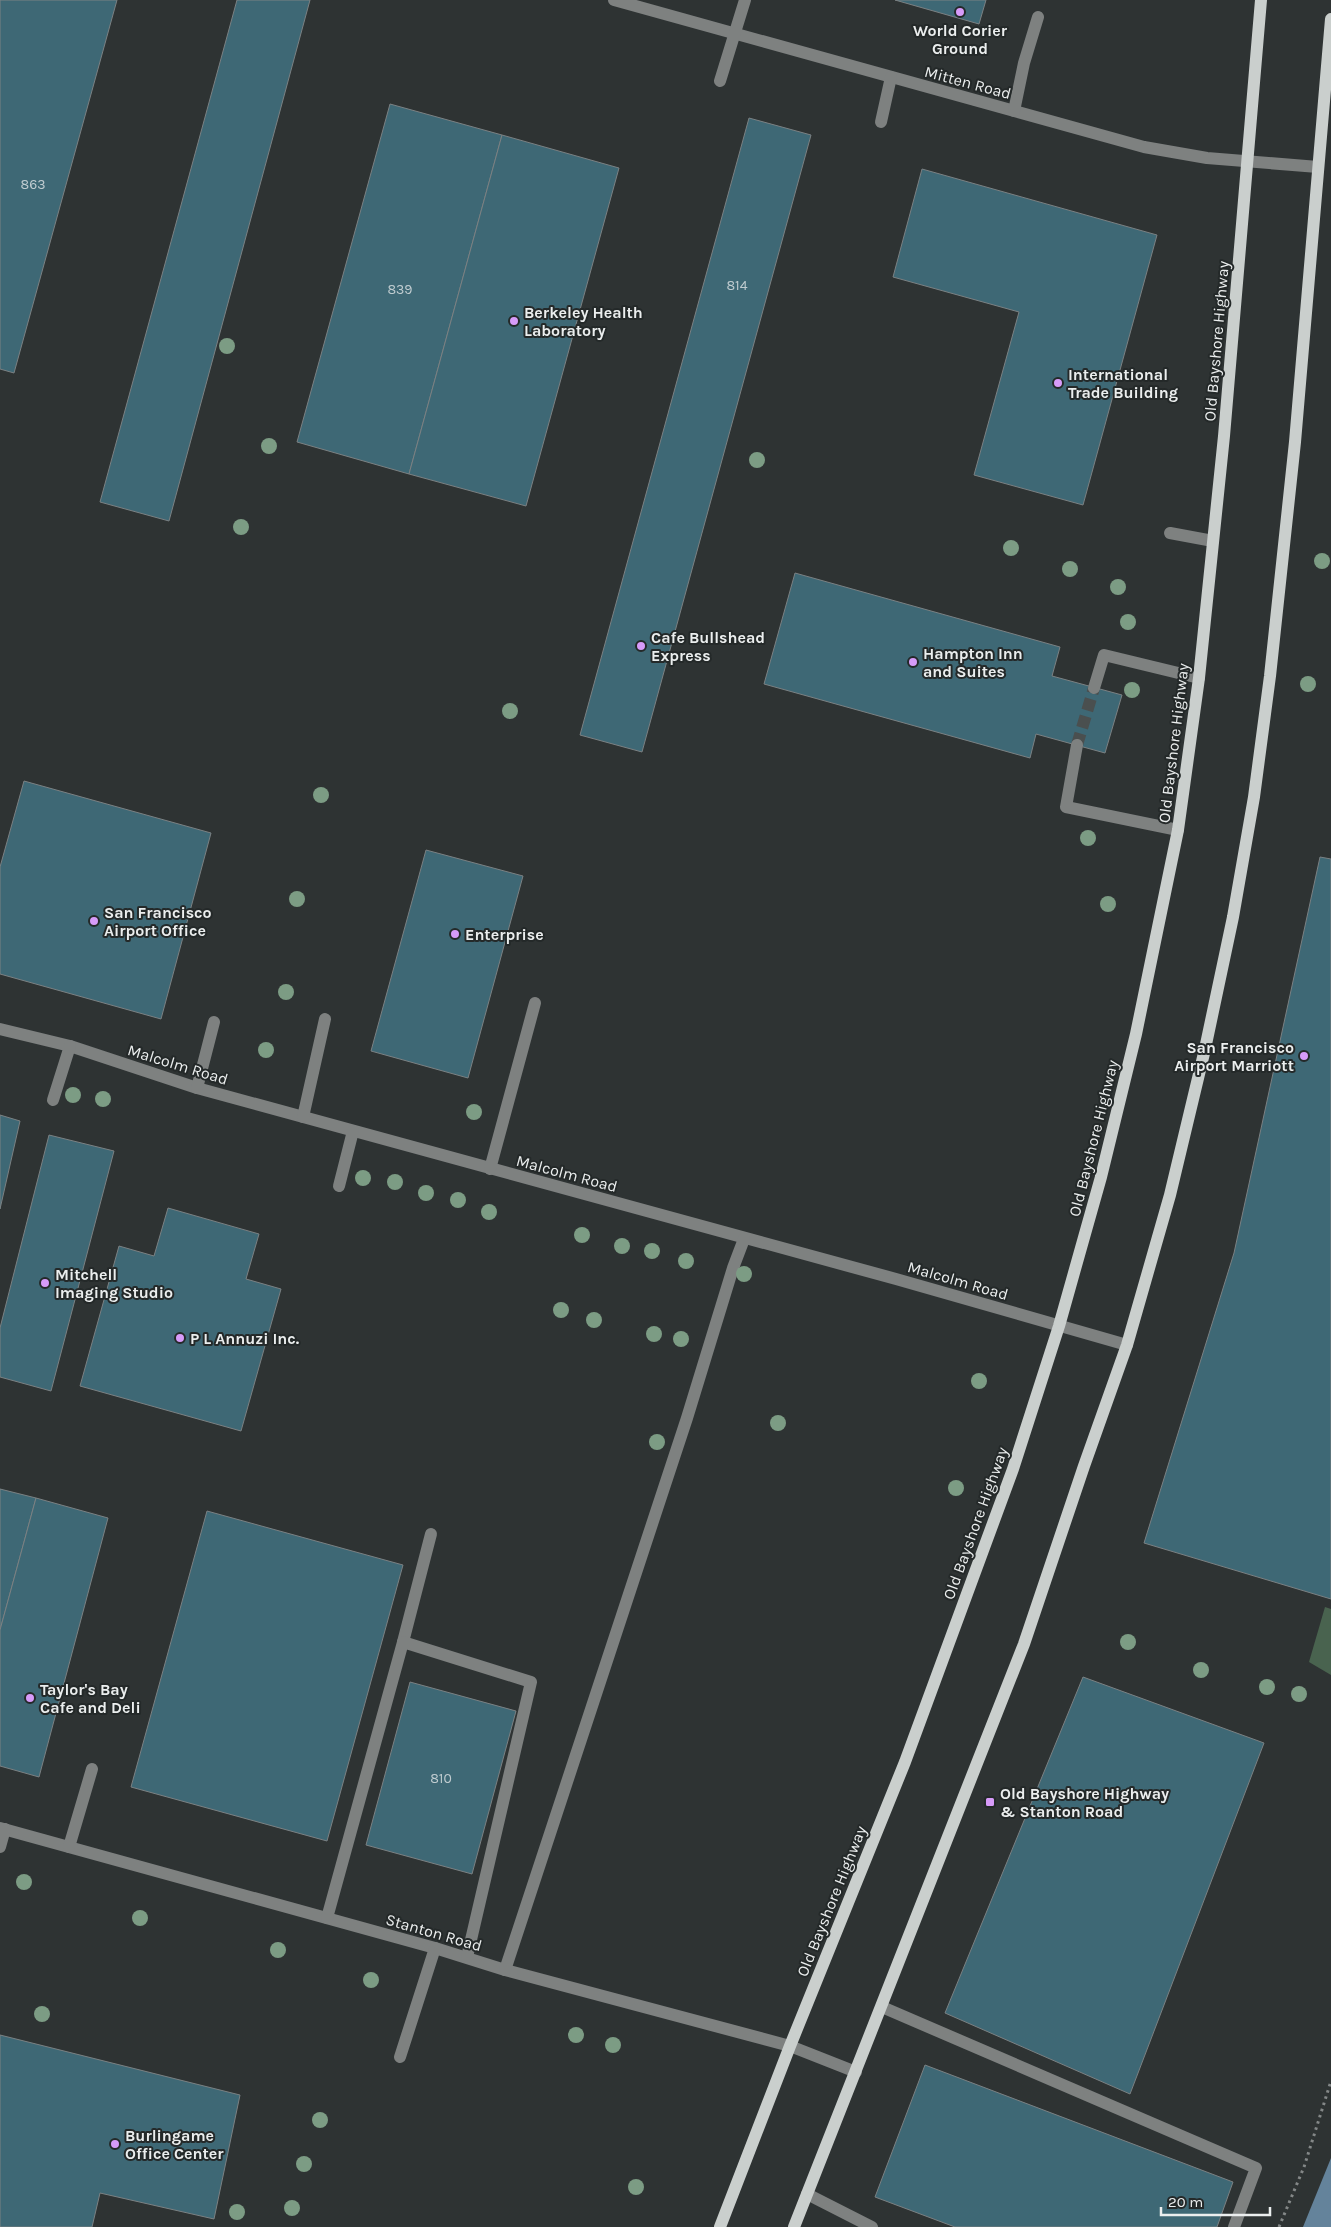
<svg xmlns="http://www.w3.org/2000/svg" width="1331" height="2227" viewBox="0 0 1331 2227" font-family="Karla,sans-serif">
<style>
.green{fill:#49634f}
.water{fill:#64839b}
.building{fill:#3e6875;stroke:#7b8183}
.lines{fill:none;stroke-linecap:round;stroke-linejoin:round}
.minor-tunnel{stroke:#4a4f4f;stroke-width:12;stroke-dasharray:12 6;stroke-linecap:butt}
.path{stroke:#848888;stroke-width:3;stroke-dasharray:2.5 4;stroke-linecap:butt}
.minor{stroke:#7e8180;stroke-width:12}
.major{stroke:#cacfcd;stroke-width:12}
.tree{fill:#7c9c84}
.poi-dot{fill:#d79bf9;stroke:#242929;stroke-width:2}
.labels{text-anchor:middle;stroke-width:4;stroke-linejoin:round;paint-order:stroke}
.number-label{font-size:14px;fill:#c0ccd0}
.poi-label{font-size:16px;font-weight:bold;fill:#ebeeee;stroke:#242929;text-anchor:start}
.street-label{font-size:16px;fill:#ebeeee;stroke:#242929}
</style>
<rect width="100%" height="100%" fill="#2e3333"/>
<path class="green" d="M 1325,1607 L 1331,1609 L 1331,1675 L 1309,1662 Z"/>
<path class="water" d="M 1331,2158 L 1331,2227 L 1303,2227 Z"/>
<g class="building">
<path d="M 0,0 L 117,0 L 14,373 L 0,369 Z"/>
<path d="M 237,0 L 310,0 L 169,521 L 100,502 Z"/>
<path d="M 895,0 L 986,0 L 979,24 Z"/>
<path d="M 390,104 L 502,135 L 409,474 L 297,442 Z"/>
<path d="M 749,118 L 811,135 L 642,752 L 580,735 Z"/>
<path d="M 502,135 L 619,168 L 526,506 L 409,474 Z"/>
<path d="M 922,169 L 1157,235 L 1083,505 L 974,475 L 1019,312 L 893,277 Z"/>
<path d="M 795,573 L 1060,647 L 1052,676 L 1122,695 L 1105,753 L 1036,734 L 1030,758 L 764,684 Z"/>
<path d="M 24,781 L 211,833 L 161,1019 L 0,974 L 0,867 Z"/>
<path d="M 426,850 L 523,876 L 468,1078 L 371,1051 Z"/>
<path d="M 1320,857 L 1331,859 L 1331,1599 L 1144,1543 L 1234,1253 Z"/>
<path d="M 0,1115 L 20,1121 L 0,1209 Z"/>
<path d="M 49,1135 L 114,1151 L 51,1391 L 0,1377 L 0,1328 Z"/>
<path d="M 168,1208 L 259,1234 L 246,1279 L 281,1289 L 241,1431 L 80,1386 L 119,1246 L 154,1256 Z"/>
<path d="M 0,1489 L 36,1498 L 0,1630 Z"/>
<path d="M 36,1498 L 108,1518 L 39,1777 L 0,1766 L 0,1630 Z"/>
<path d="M 207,1511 L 403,1565 L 327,1841 L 131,1787 Z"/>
<path d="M 1083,1677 L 1264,1743 L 1130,2094 L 945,2013 Z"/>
<path d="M 410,1682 L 516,1711 L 472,1874 L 366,1845 Z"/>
<path d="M 0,2035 L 240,2095 L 214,2219 L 100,2193 L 92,2227 L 0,2227 Z"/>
<path d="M 925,2065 L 1233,2182 L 1217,2227 L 955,2227 L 875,2197 Z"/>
</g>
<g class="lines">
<path class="minor-tunnel" d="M 1077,745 L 1094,688"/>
<path class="path" d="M 1279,2227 L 1304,2167 L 1331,2081"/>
<g class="minor">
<path d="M 614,0 L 1144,147 L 1207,158 L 1318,167"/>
<path d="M 720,81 L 745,0"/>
<path d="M 1014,111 L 1024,63 L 1038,17"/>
<path d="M 881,122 L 891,77"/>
<path d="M 1170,533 L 1213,541"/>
<path d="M 1094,688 L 1104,655 L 1199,678"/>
<path d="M 1077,745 L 1066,807 L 1178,830"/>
<path d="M 0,1029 L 70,1046 L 197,1088 L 896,1279 L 1127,1345"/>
<path d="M 197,1088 L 214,1022"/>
<path d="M 53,1100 L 70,1046"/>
<path d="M 303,1117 L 325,1019"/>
<path d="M 490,1169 L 535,1003"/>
<path d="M 339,1186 L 353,1131"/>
<path d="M 403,1642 L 431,1534"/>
<path d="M 0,1828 L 435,1948 L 505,1970 L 790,2046 L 856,2072"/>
<path d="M 0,1847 L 5,1829"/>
<path d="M 69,1847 L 92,1769"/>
<path d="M 327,1918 L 403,1642 L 531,1682 L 467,1957"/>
<path d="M 505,1970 L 687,1418 L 733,1268 L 744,1239"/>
<path d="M 882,2007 L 1256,2168 L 1234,2227"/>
<path d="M 400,2057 L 435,1948"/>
<path d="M 807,2194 L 872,2227"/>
</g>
<g class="major">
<path d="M 720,2227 L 790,2046 L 905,1762 L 1013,1469 L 1059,1326 L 1101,1177 L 1136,1034 L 1178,830 L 1199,678 L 1224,436 L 1261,0"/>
<path d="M 794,2227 L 1024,1644 L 1084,1466 L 1127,1345 L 1170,1195 L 1205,1049 L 1233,917 L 1254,797 L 1270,676 L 1295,442 L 1331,19"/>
</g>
</g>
<g class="tree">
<circle cx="227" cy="346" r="8"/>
<circle cx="269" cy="446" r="8"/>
<circle cx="757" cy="460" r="8"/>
<circle cx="241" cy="527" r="8"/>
<circle cx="1011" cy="548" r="8"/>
<circle cx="1322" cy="561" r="8"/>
<circle cx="1070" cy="569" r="8"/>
<circle cx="1118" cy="587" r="8"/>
<circle cx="1128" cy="622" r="8"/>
<circle cx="1308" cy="684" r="8"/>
<circle cx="1132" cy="690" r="8"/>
<circle cx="510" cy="711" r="8"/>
<circle cx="321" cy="795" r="8"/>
<circle cx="1088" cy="838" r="8"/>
<circle cx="297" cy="899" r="8"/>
<circle cx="1108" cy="904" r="8"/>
<circle cx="286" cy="992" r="8"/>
<circle cx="266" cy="1050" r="8"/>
<circle cx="73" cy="1095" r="8"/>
<circle cx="103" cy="1099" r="8"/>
<circle cx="474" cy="1112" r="8"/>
<circle cx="363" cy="1178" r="8"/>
<circle cx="395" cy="1182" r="8"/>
<circle cx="426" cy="1193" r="8"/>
<circle cx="458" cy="1200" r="8"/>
<circle cx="489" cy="1212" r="8"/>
<circle cx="582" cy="1235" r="8"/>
<circle cx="622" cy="1246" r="8"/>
<circle cx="652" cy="1251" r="8"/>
<circle cx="686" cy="1261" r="8"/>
<circle cx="744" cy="1274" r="8"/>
<circle cx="561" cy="1310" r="8"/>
<circle cx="594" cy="1320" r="8"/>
<circle cx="654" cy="1334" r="8"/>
<circle cx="681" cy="1339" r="8"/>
<circle cx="979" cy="1381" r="8"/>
<circle cx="778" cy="1423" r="8"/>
<circle cx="657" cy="1442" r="8"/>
<circle cx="956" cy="1488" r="8"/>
<circle cx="1128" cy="1642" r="8"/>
<circle cx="1201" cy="1670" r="8"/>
<circle cx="1267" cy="1687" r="8"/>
<circle cx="1299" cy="1694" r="8"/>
<circle cx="24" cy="1882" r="8"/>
<circle cx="140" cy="1918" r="8"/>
<circle cx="278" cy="1950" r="8"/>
<circle cx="371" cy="1980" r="8"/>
<circle cx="42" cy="2014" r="8"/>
<circle cx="576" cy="2035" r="8"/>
<circle cx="613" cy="2045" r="8"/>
<circle cx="320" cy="2120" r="8"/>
<circle cx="304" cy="2164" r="8"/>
<circle cx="636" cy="2187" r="8"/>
<circle cx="292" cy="2208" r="8"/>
<circle cx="237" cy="2212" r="8"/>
</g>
<g class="poi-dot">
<circle cx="960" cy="12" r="5"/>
<circle cx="514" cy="321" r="5"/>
<circle cx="1058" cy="383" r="5"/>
<circle cx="641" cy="646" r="5"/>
<circle cx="913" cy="662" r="5"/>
<circle cx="94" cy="921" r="5"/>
<circle cx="455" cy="934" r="5"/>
<circle cx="1304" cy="1056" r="5"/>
<circle cx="45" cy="1283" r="5"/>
<circle cx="180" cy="1338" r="5"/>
<circle cx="30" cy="1698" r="5"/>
<rect x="985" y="1797" width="10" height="10" rx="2.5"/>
<circle cx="115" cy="2144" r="5"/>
</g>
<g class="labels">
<g class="number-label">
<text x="33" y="189">863</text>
<text x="737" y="290">814</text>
<text x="400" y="294">839</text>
<text x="441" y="1783">810</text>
</g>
<g class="poi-label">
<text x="960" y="36" text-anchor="middle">World Corier<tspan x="960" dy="18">Ground</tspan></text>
<text x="524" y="318">Berkeley Health<tspan x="524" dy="18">Laboratory</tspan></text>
<text x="1068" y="380">International<tspan x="1068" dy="18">Trade Building</tspan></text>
<text x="651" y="643">Cafe Bullshead<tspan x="651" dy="18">Express</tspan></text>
<text x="923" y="659">Hampton Inn<tspan x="923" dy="18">and Suites</tspan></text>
<text x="104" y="918">San Francisco<tspan x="104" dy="18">Airport Office</tspan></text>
<text x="465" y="940">Enterprise</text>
<text x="1294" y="1053" text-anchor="end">San Francisco<tspan x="1294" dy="18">Airport Marriott</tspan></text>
<text x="55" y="1280">Mitchell<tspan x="55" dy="18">Imaging Studio</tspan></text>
<text x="190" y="1344">P L Annuzi Inc.</text>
<text x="40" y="1695">Taylor's Bay<tspan x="40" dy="18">Cafe and Deli</tspan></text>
<text x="1000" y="1799">Old Bayshore Highway<tspan x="1000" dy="18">&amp; Stanton Road</tspan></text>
<text x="125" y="2141">Burlingame<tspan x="125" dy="18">Office Center</tspan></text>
</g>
<g class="street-label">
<text transform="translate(968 82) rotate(15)" y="6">Mitten Road</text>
<text transform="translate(1216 341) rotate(-85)" y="6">Old Bayshore Highway</text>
<text transform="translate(1173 743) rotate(-83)" y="6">Old Bayshore Highway</text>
<text transform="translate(178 1064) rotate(17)" y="6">Malcolm Road</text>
<text transform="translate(1093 1138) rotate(-76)" y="6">Old Bayshore Highway</text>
<text transform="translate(567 1173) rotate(15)" y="6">Malcolm Road</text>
<text transform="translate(958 1280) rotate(16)" y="6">Malcolm Road</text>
<text transform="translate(975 1523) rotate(-70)" y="6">Old Bayshore Highway</text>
<text transform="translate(831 1901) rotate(-68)" y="6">Old Bayshore Highway</text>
<text transform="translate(434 1932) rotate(16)" y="6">Stanton Road</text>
</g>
</g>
<path d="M1161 2207v8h109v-8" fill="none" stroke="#ebeeee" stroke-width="2.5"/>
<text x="1168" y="2207" font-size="15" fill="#ebeeee" stroke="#242929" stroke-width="4" paint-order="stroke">20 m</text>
</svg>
